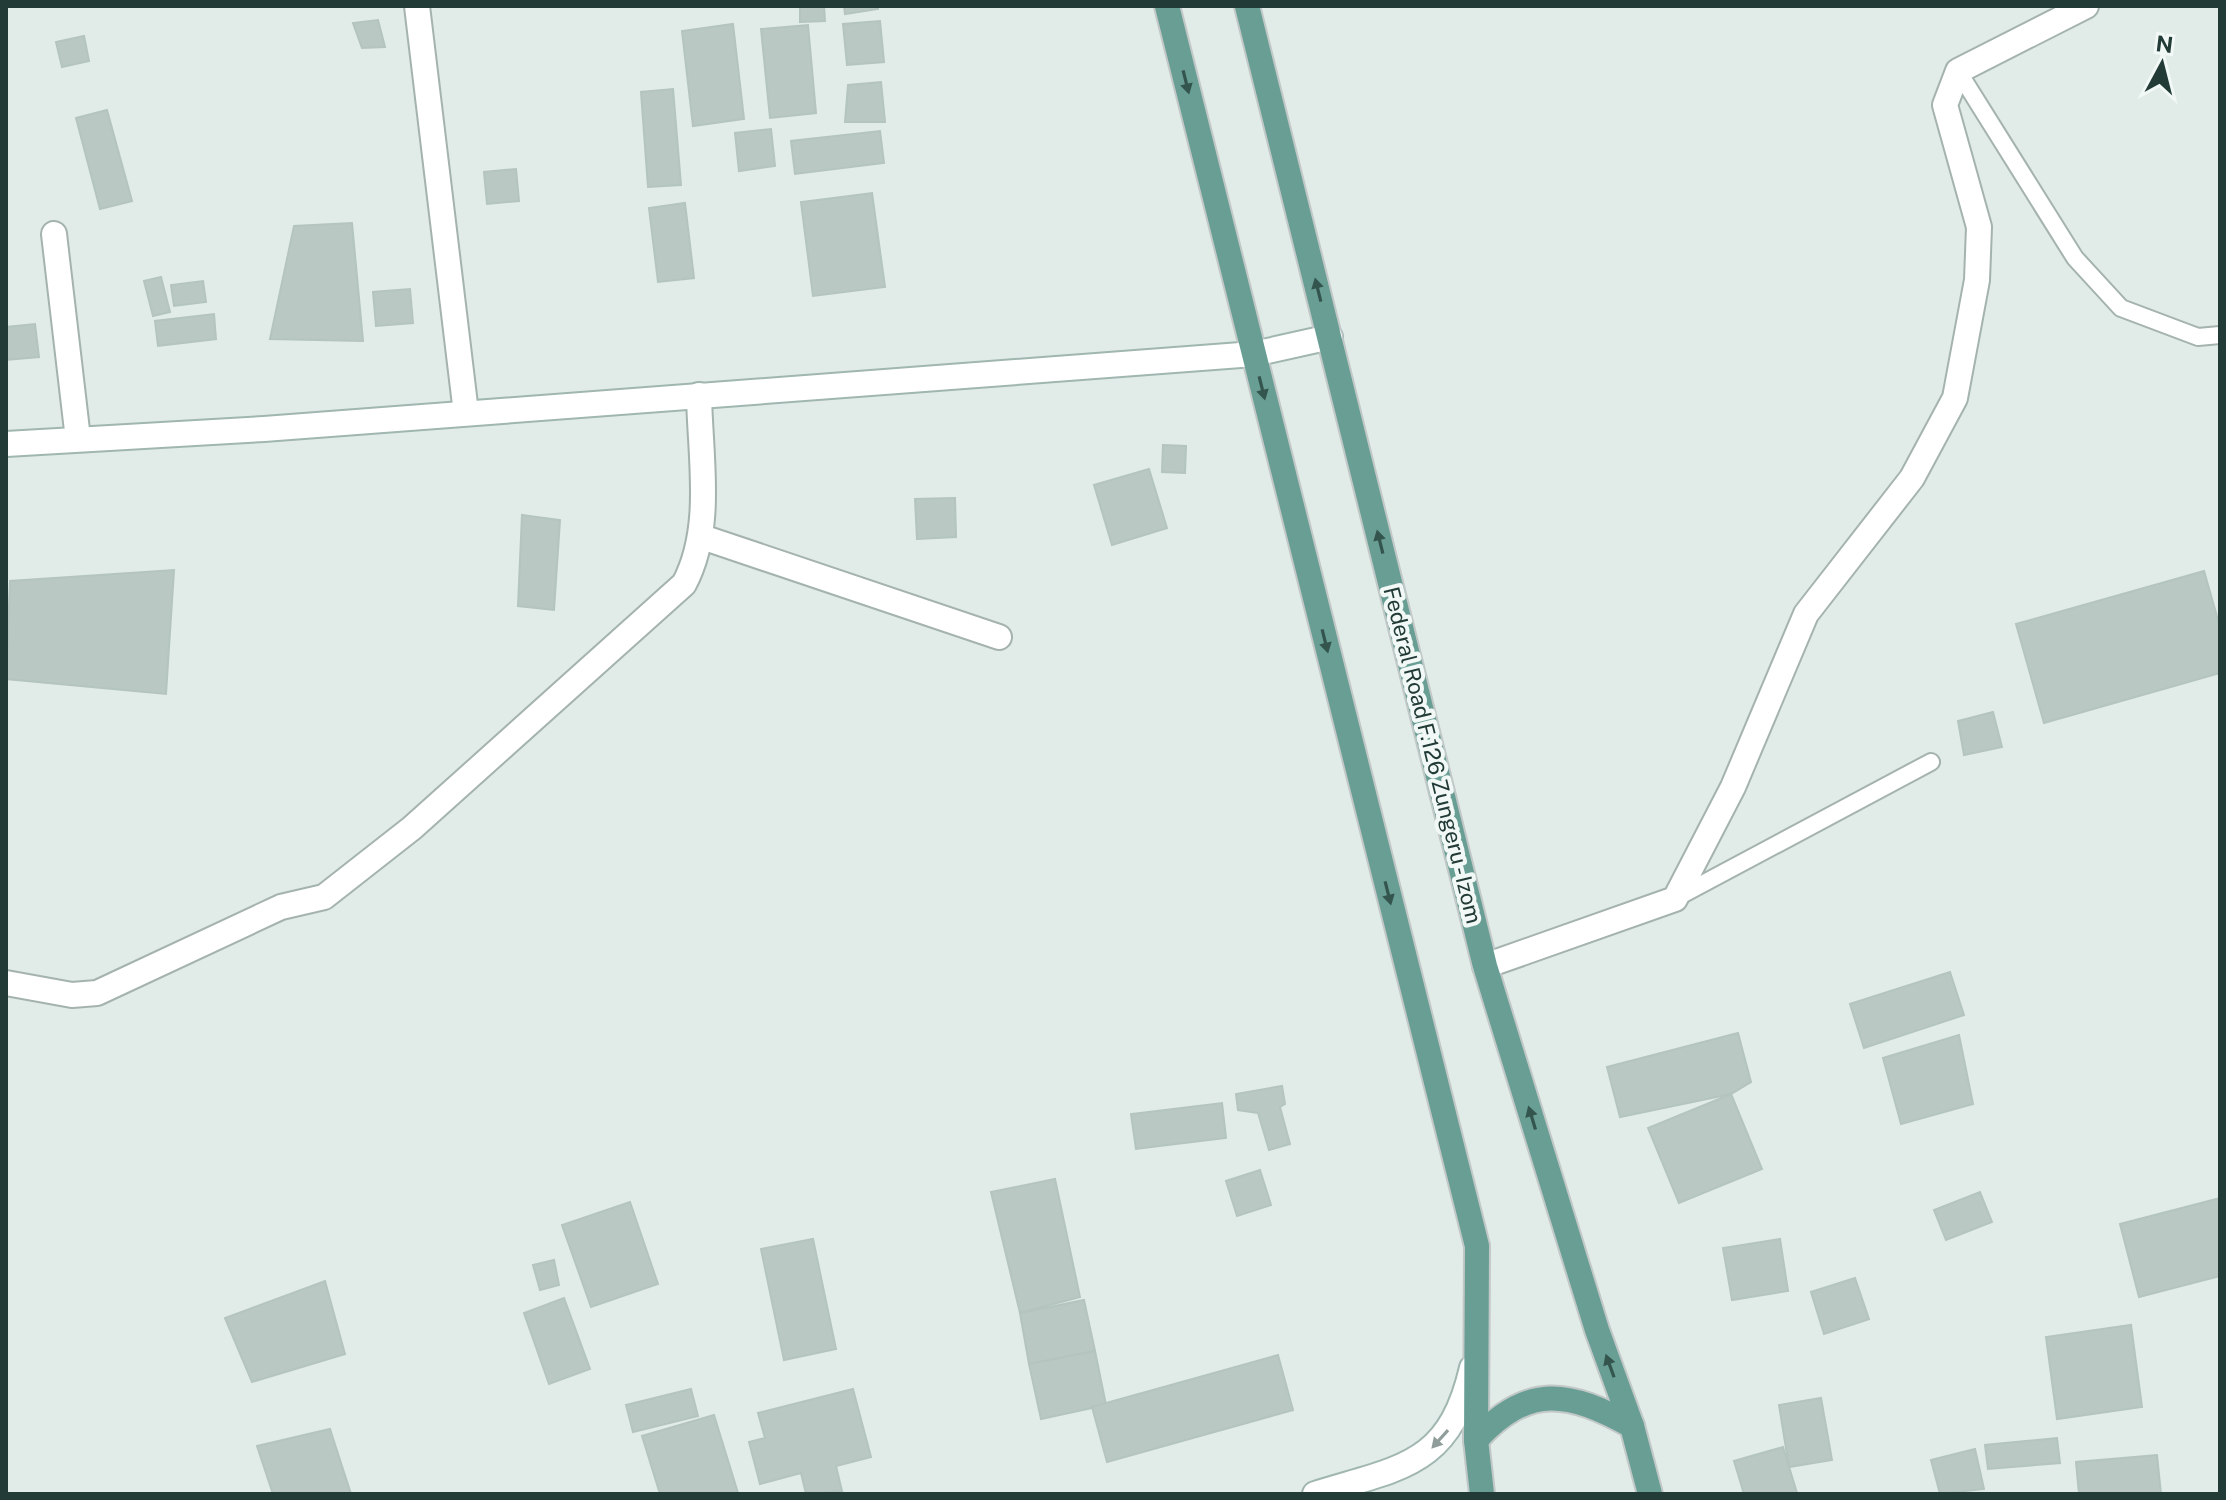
<svg xmlns="http://www.w3.org/2000/svg" width="2226" height="1500" viewBox="0 0 2226 1500" font-family="'Public Sans',sans-serif">
<style>
.building{fill:#b9c8c3;stroke:#b4c4be;stroke-width:2}
.lines{fill:none;stroke-linecap:round;stroke-linejoin:round}
.lane-casing{stroke:#a4b3ae;stroke-width:20}
.street-casing{stroke:#a4b3ae;stroke-width:28}
.secondary-casing{stroke:#a0b6b0;stroke-width:28}
.primary-casing{stroke:#c1c8c7;stroke-width:28}
.lane{stroke:#fff;stroke-width:16}
.street{stroke:#fff;stroke-width:24}
.secondary{stroke:#fff;stroke-width:24}
.primary{stroke:#689e94;stroke-width:24}
.oneway{fill:#34544e}
.oneway2{fill:#909d9a}
.labels{text-anchor:middle;stroke-width:8;stroke-linejoin:round;paint-order:stroke}
.street-label{font-size:22px;fill:#223b36;stroke:#f1f8f5}
</style>
<rect width="100%" height="100%" fill="#e1ebe7"/>
<g class="building">
<path d="M 800,6 L 824,6 L 825,21 L 800,22 Z"/>
<path d="M 844,6 L 878,6 L 878,9 L 845,14 Z"/>
<path d="M 378,20 L 385,47 L 362,48 L 353,23 Z"/>
<path d="M 880,21 L 884,62 L 847,65 L 843,24 Z"/>
<path d="M 733,24 L 744,119 L 693,126 L 682,31 Z"/>
<path d="M 808,25 L 816,113 L 770,118 L 761,29 Z"/>
<path d="M 84,36 L 89,61 L 62,67 L 56,42 Z"/>
<path d="M 881,82 L 885,122 L 845,122 L 848,85 Z"/>
<path d="M 673,89 L 681,185 L 648,187 L 641,92 Z"/>
<path d="M 107,110 L 132,201 L 100,209 L 76,118 Z"/>
<path d="M 771,129 L 775,166 L 739,171 L 735,133 Z"/>
<path d="M 880,131 L 884,163 L 795,174 L 791,141 Z"/>
<path d="M 516,169 L 519,201 L 487,204 L 484,172 Z"/>
<path d="M 872,193 L 885,287 L 813,296 L 801,202 Z"/>
<path d="M 685,203 L 694,278 L 658,282 L 649,208 Z"/>
<path d="M 352,223 L 363,341 L 270,339 L 294,226 Z"/>
<path d="M 161,277 L 170,312 L 153,316 L 144,281 Z"/>
<path d="M 203,281 L 206,302 L 174,306 L 171,285 Z"/>
<path d="M 410,289 L 413,323 L 376,326 L 373,292 Z"/>
<path d="M 214,314 L 216,339 L 158,346 L 155,321 Z"/>
<path d="M 35,324 L 39,357 L 6,360 L 6,327 Z"/>
<path d="M 1163,445 L 1186,446 L 1185,473 L 1162,472 Z"/>
<path d="M 1149,469 L 1167,528 L 1112,545 L 1094,485 Z"/>
<path d="M 955,498 L 956,537 L 917,539 L 915,499 Z"/>
<path d="M 522,515 L 560,520 L 554,610 L 518,606 Z"/>
<path d="M 174,570 L 166,694 L 6,679 L 10,581 Z"/>
<path d="M 2204,571 L 2220,627 L 2220,673 L 2044,723 L 2016,624 Z"/>
<path d="M 1993,712 L 2002,747 L 1964,755 L 1958,721 Z"/>
<path d="M 1950,972 L 1964,1015 L 1864,1048 L 1850,1004 Z"/>
<path d="M 1738,1033 L 1751,1082 L 1731,1094 L 1620,1117 L 1607,1067 Z"/>
<path d="M 1959,1035 L 1973,1104 L 1901,1124 L 1883,1058 Z"/>
<path d="M 1282,1086 L 1285,1104 L 1280,1107 L 1290,1144 L 1269,1150 L 1258,1113 L 1238,1110 L 1236,1094 Z"/>
<path d="M 1731,1094 L 1762,1169 L 1679,1203 L 1648,1128 Z"/>
<path d="M 1222,1103 L 1226,1138 L 1136,1149 L 1131,1114 Z"/>
<path d="M 1260,1170 L 1271,1205 L 1237,1216 L 1226,1181 Z"/>
<path d="M 1055,1179 L 1080,1297 L 1020,1313 L 991,1192 Z"/>
<path d="M 1980,1192 L 1992,1222 L 1946,1240 L 1934,1210 Z"/>
<path d="M 2220,1198 L 2220,1276 L 2139,1297 L 2120,1224 Z"/>
<path d="M 630,1202 L 658,1284 L 591,1307 L 562,1225 Z"/>
<path d="M 813,1239 L 836,1349 L 784,1360 L 761,1249 Z"/>
<path d="M 1780,1239 L 1788,1291 L 1732,1300 L 1723,1248 Z"/>
<path d="M 554,1260 L 559,1285 L 540,1290 L 533,1265 Z"/>
<path d="M 1855,1278 L 1869,1319 L 1824,1334 L 1811,1292 Z"/>
<path d="M 325,1281 L 345,1354 L 252,1382 L 225,1318 Z"/>
<path d="M 564,1298 L 590,1369 L 549,1384 L 524,1313 Z"/>
<path d="M 1084,1300 L 1095,1351 L 1029,1364 L 1020,1313 Z"/>
<path d="M 2131,1325 L 2142,1407 L 2057,1419 L 2046,1337 Z"/>
<path d="M 1095,1351 L 1106,1405 L 1041,1419 L 1029,1364 Z"/>
<path d="M 1278,1355 L 1293,1410 L 1107,1462 L 1092,1407 Z"/>
<path d="M 691,1389 L 698,1416 L 633,1432 L 626,1405 Z"/>
<path d="M 853,1389 L 871,1457 L 836,1466 L 842,1491 L 806,1494 L 801,1473 L 760,1484 L 749,1442 L 765,1438 L 758,1413 Z"/>
<path d="M 1821,1398 L 1832,1460 L 1789,1467 L 1779,1405 Z"/>
<path d="M 714,1415 L 738,1493 L 660,1494 L 642,1436 Z"/>
<path d="M 330,1429 L 351,1494 L 273,1494 L 257,1446 Z"/>
<path d="M 2057,1438 L 2060,1463 L 1988,1469 L 1985,1445 Z"/>
<path d="M 1783,1447 L 1797,1493 L 1744,1494 L 1734,1461 Z"/>
<path d="M 1975,1449 L 1984,1489 L 1940,1494 L 1931,1460 Z"/>
<path d="M 2157,1455 L 2161,1494 L 2079,1494 L 2076,1462 Z"/>
</g>
<g class="lines">
<defs>
<g id="lane">
<path d="M 1958,71 L 2075,258 L 2121,308 L 2198,337 L 2220,335"/>
<path d="M 1676,898 L 1931,762"/>
</g>
<g id="street">
<path d="M 417,6 L 466,413"/>
<path d="M 54,234 L 78,439"/>
<path d="M 702,537 L 999,637"/>
<path d="M 1485,966 L 1675,899 L 1733,787 L 1806,614 L 1912,478 L 1955,398 L 1977,280 L 1979,227 L 1945,105 L 1958,71 L 2086,6"/>
<path d="M 6,983 L 72,995 L 97,993 L 281,907 L 324,897 L 412,828 L 684,584 C 714,528 700,457 699,395"/>
</g>
<g id="secondary">
<path d="M 6,444 L 264,429 L 1254,354 L 1330,337"/>
<path d="M 1315,1494 C 1401,1467 1449,1467 1472,1368"/>
</g>
<g id="primary">
<path d="M 1167,6 L 1477,1246 L 1476,1440 L 1482,1494"/>
<path d="M 1247,6 L 1485,966 L 1597,1330 L 1632,1426 L 1650,1494"/>
<path d="M 1476,1440 C 1528,1383 1569,1391 1632,1426"/>
</g>
</defs>
<use href="#lane" class="lane-casing"/>
<use href="#street" class="street-casing"/>
<use href="#secondary" class="secondary-casing"/>
<use href="#primary" class="primary-casing"/>
<use href="#lane" class="lane"/>
<use href="#street" class="street"/>
<use href="#secondary" class="secondary"/>
<use href="#primary" class="primary"/>
</g>
<defs><path id="oneway-solid" d="M-6-.8H1V-3.2L6.5 0L1 3.2V.8H-6Z" transform="scale(2)"/></defs>
<g class="oneway">
<use href="#oneway-solid" transform="translate(1186 82) rotate(76)"/>
<use href="#oneway-solid" transform="translate(1318 290) rotate(-104)"/>
<use href="#oneway-solid" transform="translate(1262 388) rotate(76)"/>
<use href="#oneway-solid" transform="translate(1380 542) rotate(-104)"/>
<use href="#oneway-solid" transform="translate(1325 641) rotate(76)"/>
<use href="#oneway-solid" transform="translate(1388 893) rotate(76)"/>
<use href="#oneway-solid" transform="translate(1532 1118) rotate(-107)"/>
<use href="#oneway-solid" transform="translate(1610 1366) rotate(-110)"/>
</g>
<use class="oneway2" href="#oneway-solid" transform="translate(1440 1439) rotate(132)"/>
<g class="labels">
<g class="street-label">
<text transform="translate(1433 755) rotate(76)" y="8">Federal Road F.126 Zungeru - Izom</text>
</g>
</g>
<rect width="2226" height="1500" fill="none" stroke="#223b36" stroke-width="16"/>
<g transform="translate(2162 64) rotate(7)" stroke="#f1f8f5" stroke-width="6" paint-order="stroke">
<path d="M0-6L14 30L0 20L-14 30Z" fill="#223b36"/>
<text y="-12" font-size="22" font-weight="bold" text-anchor="middle" fill="#223b36">N</text>
</g>
</svg>
